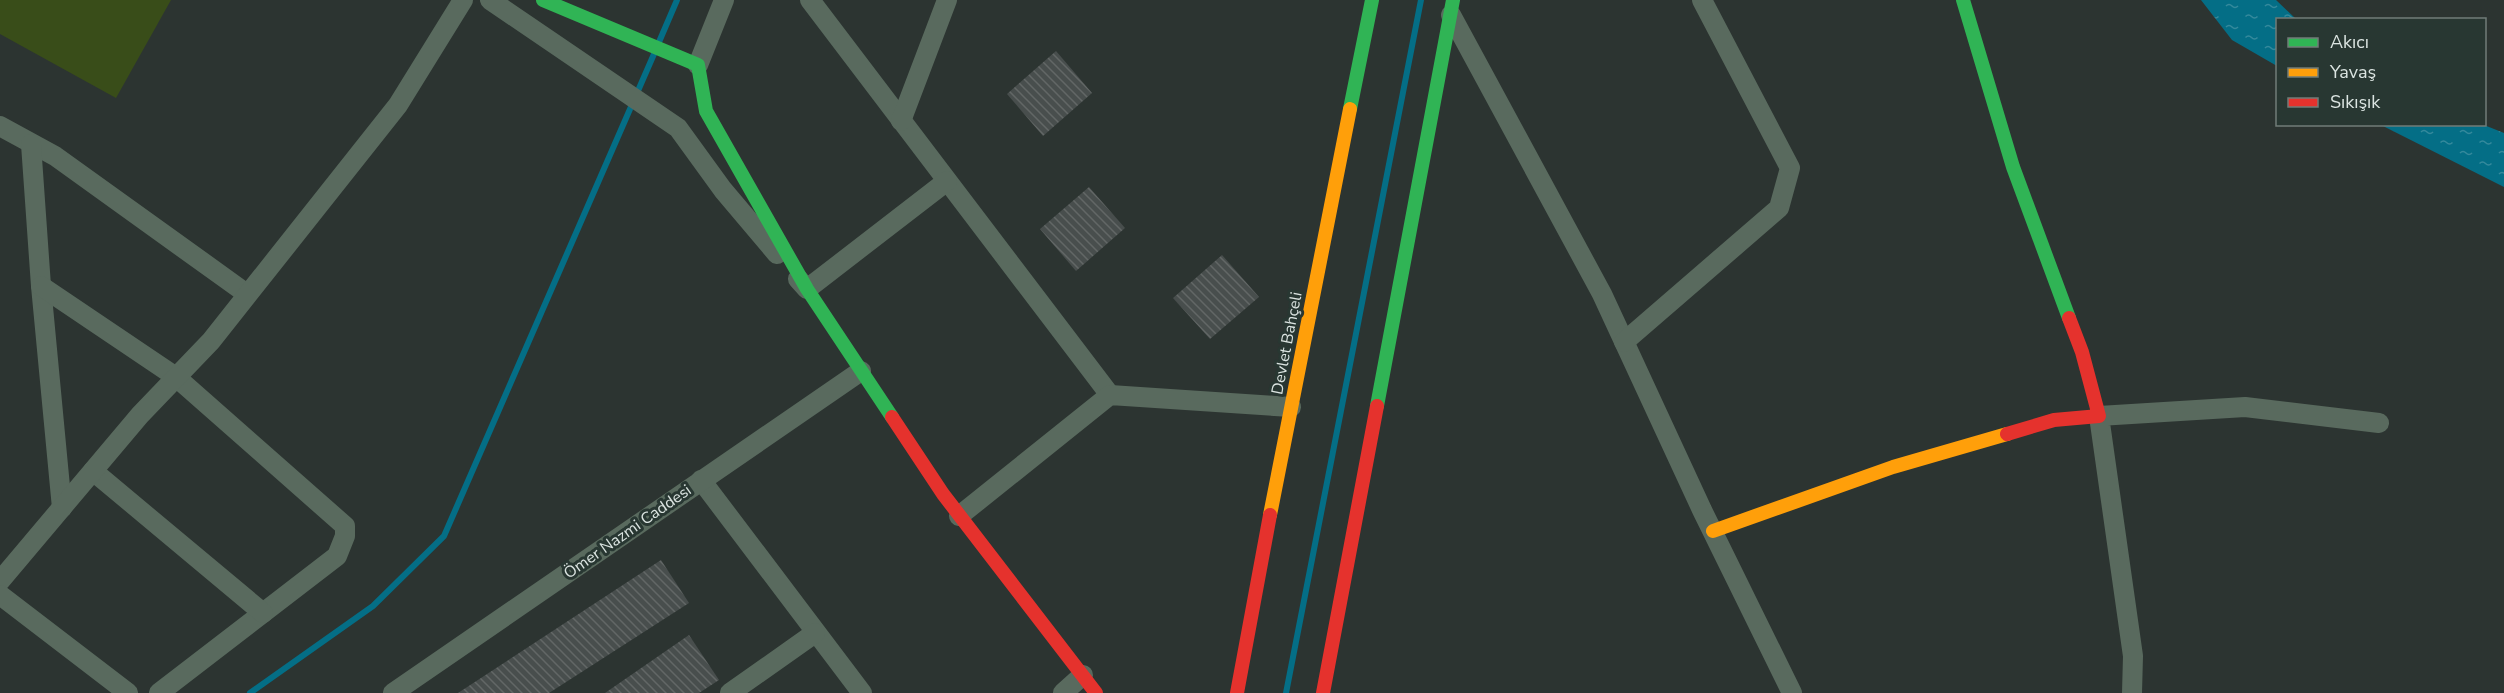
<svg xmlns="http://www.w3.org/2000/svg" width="2504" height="693" viewBox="0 0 2504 693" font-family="'Nunito Sans',sans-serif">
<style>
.pitch{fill:#394d19}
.water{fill:url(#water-ripples)}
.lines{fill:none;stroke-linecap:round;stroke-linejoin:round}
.stream{stroke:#046e86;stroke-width:6}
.building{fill:url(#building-back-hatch)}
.street{stroke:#596a5e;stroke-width:20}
.fast{stroke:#30b455;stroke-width:14}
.slow{stroke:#ff9f0a;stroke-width:14}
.jam{stroke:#e5322d;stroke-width:14}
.labels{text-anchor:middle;stroke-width:6;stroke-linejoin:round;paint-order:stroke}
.street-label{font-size:16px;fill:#dbe4e1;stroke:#283732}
</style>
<defs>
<pattern id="water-ripples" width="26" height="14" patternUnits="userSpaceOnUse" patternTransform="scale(1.5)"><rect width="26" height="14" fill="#046e86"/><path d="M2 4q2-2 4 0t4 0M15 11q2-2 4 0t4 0" fill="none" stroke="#34899c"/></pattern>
<pattern id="building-back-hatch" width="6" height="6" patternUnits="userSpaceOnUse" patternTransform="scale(1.5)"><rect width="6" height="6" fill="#484e4d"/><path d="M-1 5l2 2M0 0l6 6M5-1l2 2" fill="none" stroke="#626766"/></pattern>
</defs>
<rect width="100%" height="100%" fill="#2c3431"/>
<path class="pitch" d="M 0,0 L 171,0 L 116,98 L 0,34 Z"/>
<g class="water">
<path d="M 2201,0 L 2276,0 L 2296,19 L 2278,20 L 2277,66 L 2232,40 Z"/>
<path d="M 2381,125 L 2484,125 L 2504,133 L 2504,187 Z"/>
</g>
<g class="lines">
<g class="stream">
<path d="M 659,42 L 677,0"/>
<path d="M 250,693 L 373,606 L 444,536 L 654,54"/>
<path d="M 1286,693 L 1421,0"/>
</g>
</g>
<g class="building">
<path d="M 1056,51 L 1092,93 L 1043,136 L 1007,94 Z"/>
<path d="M 1089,187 L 1125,228 L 1076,271 L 1040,229 Z"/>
<path d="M 1222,255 L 1259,297 L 1210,339 L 1173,298 Z"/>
<path d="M 661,560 L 689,603 L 549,693 L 458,693 Z"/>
<path d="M 689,635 L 719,680 L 699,693 L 605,693 Z"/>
</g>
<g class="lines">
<g class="street">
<path d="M 490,0 L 678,128 L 723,190 L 777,254"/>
<path d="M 810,0 L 1110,395"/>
<path d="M 1451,15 L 1602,294 L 1702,510 L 1792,693"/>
<path d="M 698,65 L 724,0"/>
<path d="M 901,121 L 947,0"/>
<path d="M 0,126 L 55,156 L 247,294"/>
<path d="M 31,144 L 41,286 L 62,508"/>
<path d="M 798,279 L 807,289 L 947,181"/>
<path d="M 41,286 L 176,377 L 345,526 L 345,536 L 337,556 L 159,693"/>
<path d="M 1624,342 L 1779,208 L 1790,168 L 1702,0"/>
<path d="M 93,471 L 263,613"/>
<path d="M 701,480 L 862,693"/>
<path d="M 959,516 L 1110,395 L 1291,407"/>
<path d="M 0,581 L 140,415 L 211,341 L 398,105 L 463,0"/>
<path d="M 0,595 L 128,693"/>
<path d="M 393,693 L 861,371"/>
<path d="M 730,693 L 815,633"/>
<path d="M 1063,693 L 1083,675"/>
<path d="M 2132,693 L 2133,656 L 2099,416 L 2245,407 L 2379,423"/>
</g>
<g class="fast">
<path d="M 543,0 L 698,65 L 706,111 L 807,289 L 892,417"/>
<path d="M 1963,0 L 2013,167 L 2069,318"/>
<path d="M 1350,109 L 1372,0"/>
<path d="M 1377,406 L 1453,0"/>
</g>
<g class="slow">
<path d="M 1270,515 L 1350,109"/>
<path d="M 1713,531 L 1893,467 L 2007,434"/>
</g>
<g class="jam">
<path d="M 892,417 L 943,494 L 1096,693"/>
<path d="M 2007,434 L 2054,420 L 2099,416 L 2082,352 L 2069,318"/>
<path d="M 1237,693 L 1270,515"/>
<path d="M 1323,693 L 1377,406"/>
</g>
</g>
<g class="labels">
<g class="street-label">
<text transform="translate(1286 343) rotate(-79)" y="6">Devlet Bahçeli</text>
<text transform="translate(627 531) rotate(-35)" y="6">Ömer Nazmi Caddesi</text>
</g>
</g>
<rect x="2276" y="18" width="210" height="108" fill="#283732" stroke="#707c78" stroke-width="1.5"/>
<rect x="2288" y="38" width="30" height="9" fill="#30b455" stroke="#707c78" stroke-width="1.5"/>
<text x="2330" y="48" font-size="18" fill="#dbe4e1">Akıcı</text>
<rect x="2288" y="68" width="30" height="9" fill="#ff9f0a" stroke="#707c78" stroke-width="1.5"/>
<text x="2330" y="78" font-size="18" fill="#dbe4e1">Yavaş</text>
<rect x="2288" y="98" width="30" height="9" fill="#e5322d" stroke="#707c78" stroke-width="1.5"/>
<text x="2330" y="108" font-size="18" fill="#dbe4e1">Sıkışık</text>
</svg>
